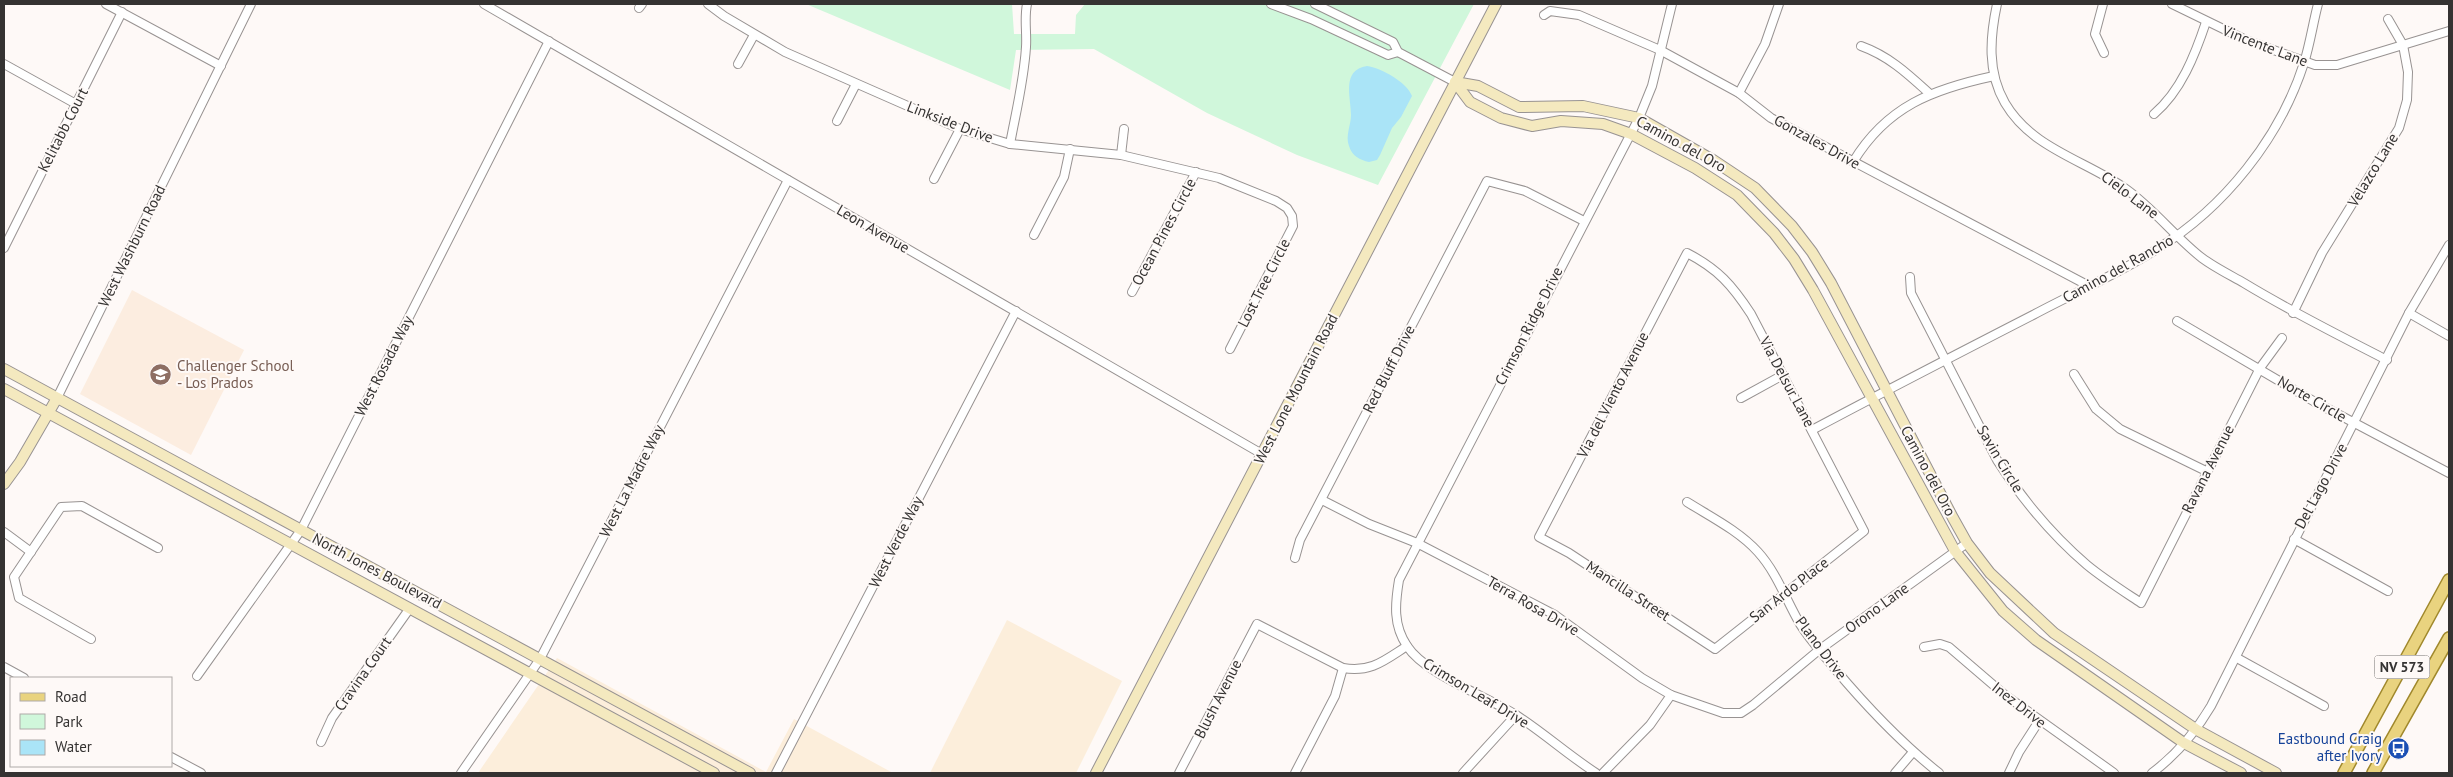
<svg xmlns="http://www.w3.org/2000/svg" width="2453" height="777" viewBox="0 0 2453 777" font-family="'PT Sans',sans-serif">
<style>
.commercial{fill:#fceedb}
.education{fill:#fcede0}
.green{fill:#d0f7db}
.water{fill:#aae4f7}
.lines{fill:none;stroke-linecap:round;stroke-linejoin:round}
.street-casing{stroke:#989392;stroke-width:10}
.secondary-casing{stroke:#989392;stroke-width:12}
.primary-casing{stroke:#a0882c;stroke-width:14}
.street{stroke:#fff;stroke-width:8}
.secondary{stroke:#f4e9bf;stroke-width:10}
.primary{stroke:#e9d37f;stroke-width:11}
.labels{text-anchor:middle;stroke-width:4;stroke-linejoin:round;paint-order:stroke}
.shield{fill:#fef9f7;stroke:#716e6d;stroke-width:1}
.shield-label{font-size:14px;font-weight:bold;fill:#353332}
.street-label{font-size:15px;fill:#353332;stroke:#fef9f7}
.education-label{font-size:15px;fill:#785e54;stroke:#fef9f7;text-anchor:start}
.transit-label{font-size:15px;fill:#164399;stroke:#fef9f7;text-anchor:end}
</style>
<rect width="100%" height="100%" fill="#fef9f7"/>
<g class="commercial">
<path d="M 1007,620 L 1122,681 L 1076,773 L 930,773 Z"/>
<path d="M 557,658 L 766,772 L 794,719 L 893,773 L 478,773 Z"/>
</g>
<path class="education" d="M 132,290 L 244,350 L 191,455 L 80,394 Z"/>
<path class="green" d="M 806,4 L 1012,4 L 1014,34 L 1075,34 L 1076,15 L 1085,4 L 1474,4 L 1378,185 L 1297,155 L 1207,113 L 1094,49 L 1016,50 L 1010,90 Z"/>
<path class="water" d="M 1367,66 C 1381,68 1407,82 1412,96 L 1401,117 L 1392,128 L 1380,155 L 1377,160 L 1369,162 C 1360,160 1352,156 1349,146 C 1345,136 1351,125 1351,115 C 1351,97 1341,70 1367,66 Z"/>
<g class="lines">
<defs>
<g id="street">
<path d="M 106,4 L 221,66"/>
<path d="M 484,4 L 1262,454"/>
<path d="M 708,4 L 724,16 L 785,52 L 960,129 L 1010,144 L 1121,155 L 1219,178 L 1276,201 L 1287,208 L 1292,216 L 1293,226 L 1230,349"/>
<path d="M 1271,4 L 1311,19 L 1388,55 L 1398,52"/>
<path d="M 1315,4 L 1393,42 L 1398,52 L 1455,82"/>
<path d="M 1997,4 C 1990,37 1987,72 2005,103 C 2032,149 2085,160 2126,189 C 2154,209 2175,237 2202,258 C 2214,267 2230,275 2244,283 C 2290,311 2338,335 2387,360"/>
<path d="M 2103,4 L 2095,34 L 2104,53"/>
<path d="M 2172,4 L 2246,40 L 2315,65 L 2337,65 L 2449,31"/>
<path d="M 639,8 L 642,4"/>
<path d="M 1544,15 L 1550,11 L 1579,15 L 1660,50 L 1739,93 L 1771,118 L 2089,286"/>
<path d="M 1861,46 C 1889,56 1908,74 1930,94"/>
<path d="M 4,64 L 76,104"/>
<path d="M 738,64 L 754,35"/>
<path d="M 1739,93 L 1765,44 L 1779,4"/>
<path d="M 2154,114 C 2181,91 2195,55 2206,22"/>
<path d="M 837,121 L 856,84"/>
<path d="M 1010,144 C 1016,112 1024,80 1026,47 C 1027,32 1024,19 1027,4"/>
<path d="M 1121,155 L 1124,129"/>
<path d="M 1853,162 C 1887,106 1933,89 1994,76"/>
<path d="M 934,179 L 960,129"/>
<path d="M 1034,235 L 1064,177 L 1070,149"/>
<path d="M 4,248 L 122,12"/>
<path d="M 1687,253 C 1718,269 1732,285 1751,314 L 1864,531 L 1715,649 L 1569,553 L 1539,537 Z"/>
<path d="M 1910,277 L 1911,293 L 1997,460 C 2022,499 2052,535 2087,565 C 2104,579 2123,591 2141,603 L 2260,368 L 2282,338"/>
<path d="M 1132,292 L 1196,172"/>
<path d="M 2293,313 L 2322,253 L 2399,128 L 2407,100 L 2408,72 L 2403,45 L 2388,19"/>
<path d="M 2409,313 L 2449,336"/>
<path d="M 2177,321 L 2315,402 L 2449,473"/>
<path d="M 2074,374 L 2096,409 L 2120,429 L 2206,471"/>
<path d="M 57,398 L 251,4"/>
<path d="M 1741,398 L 1783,375"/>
<path d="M 1812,430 C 1885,391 1959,353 2033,315 C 2074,293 2118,274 2157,249 C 2224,208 2280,138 2304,63 C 2310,44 2313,23 2318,4"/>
<path d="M 1322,500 L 1369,524 L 1417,543 L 1555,615 L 1642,678 L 1671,695 L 1723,713 L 1741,713 L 1753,705 L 1819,650 L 1967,543"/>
<path d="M 1687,502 C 1711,517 1739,531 1758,552 C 1777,573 1786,600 1800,624 C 1810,640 1823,654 1835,669 C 1867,707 1900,742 1939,773"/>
<path d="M 4,532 L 31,552"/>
<path d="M 2294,539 L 2388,591"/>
<path d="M 1295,558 L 1300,540 L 1487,181 L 1525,191 L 1584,221"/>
<path d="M 91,639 L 19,598 L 14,577 L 61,507 L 82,506 L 158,548"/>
<path d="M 1924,647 L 1940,644 L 1949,647 L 2005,695 L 2114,773"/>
<path d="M 2237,658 L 2324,706"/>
<path d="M 4,667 L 24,678"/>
<path d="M 197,676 L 301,530 L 549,41"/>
<path d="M 321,742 L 332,718 L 410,608"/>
<path d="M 171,757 L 201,773"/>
<path d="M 461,773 L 540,659 L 788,180"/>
<path d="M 776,773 L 1016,311"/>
<path d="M 1179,773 L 1257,624 L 1343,668 C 1371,673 1385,660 1407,646"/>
<path d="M 1295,773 L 1335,696 L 1343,668"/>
<path d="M 1463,773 L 1516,715"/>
<path d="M 1596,773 C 1568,755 1544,733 1516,715 C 1486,696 1425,674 1407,646 C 1393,625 1395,604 1399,580 L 1639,118 L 1652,86 L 1672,4"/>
<path d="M 1603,773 L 1650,725 L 1671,695"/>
<path d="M 1895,773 L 1913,752"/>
<path d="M 2009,773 L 2019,752 L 2039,721"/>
<path d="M 2152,773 C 2176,755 2195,733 2211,706 L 2409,313 L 2449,245"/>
</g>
<g id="secondary">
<path d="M 1455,82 L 1478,86 L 1519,107 L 1583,106 L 1639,118 L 1713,160 L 1755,188 L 1792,226 L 1812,252 L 1831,283 L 1953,518 L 1967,543 L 1990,573 L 2054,633 L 2197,730 L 2276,773"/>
<path d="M 1455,82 L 1470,102 L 1501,118 L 1532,126 L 1561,121 L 1603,124 L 1631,134 L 1695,168 L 1737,195 L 1774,233 L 1794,259 L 1813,290 L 1955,551 L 2003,611 L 2036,640 L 2184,743 L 2241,773"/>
<path d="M 4,369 L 750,773"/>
<path d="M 4,389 L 714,773"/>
<path d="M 4,484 L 20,462 L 57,398"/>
<path d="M 1096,773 L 1496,4"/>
</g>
<g id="primary">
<path d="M 2344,773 L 2449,580"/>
<path d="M 2373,773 L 2449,638"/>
</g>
</defs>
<use href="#street" class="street-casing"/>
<use href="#secondary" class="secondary-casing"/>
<use href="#primary" class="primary-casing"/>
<use href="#street" class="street"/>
<use href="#secondary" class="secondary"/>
<use href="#primary" class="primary"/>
</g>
<defs>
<symbol id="school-disc" viewBox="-11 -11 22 22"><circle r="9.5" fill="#8d6e63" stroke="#fef9f7"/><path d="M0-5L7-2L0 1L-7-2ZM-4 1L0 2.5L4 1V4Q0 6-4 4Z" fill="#fff"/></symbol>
<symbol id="bus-disc" viewBox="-11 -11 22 22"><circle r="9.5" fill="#1a4fb4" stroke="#fef9f7"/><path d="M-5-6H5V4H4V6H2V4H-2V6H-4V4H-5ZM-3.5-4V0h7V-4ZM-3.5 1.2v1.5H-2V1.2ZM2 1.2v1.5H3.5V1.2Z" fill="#fff"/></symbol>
</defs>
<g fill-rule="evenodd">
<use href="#school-disc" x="148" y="362" width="25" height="25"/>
<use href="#bus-disc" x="2386" y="736" width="25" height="25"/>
</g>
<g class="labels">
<rect class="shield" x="2374.5" y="655.5" width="55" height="23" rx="4"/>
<g class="shield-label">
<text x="2402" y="672">NV 573</text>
</g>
<g class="street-label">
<text transform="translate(2265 46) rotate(21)" y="5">Vincente Lane</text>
<text transform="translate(950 122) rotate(21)" y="5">Linkside Drive</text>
<text transform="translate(63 130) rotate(-63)" y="5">Kelitabb Court</text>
<text transform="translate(1817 142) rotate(29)" y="5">Gonzales Drive</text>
<text transform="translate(1681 144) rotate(29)" y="5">Camino del Oro</text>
<text transform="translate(2373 170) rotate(-59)" y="5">Velazco Lane</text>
<text transform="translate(2130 195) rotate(37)" y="5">Cielo Lane</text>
<text transform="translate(873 229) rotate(30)" y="5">Leon Avenue</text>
<text transform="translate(1164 232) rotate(-62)" y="5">Ocean Pines Circle</text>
<text transform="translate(132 246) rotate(-64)" y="5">West Washburn Road</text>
<text transform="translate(2118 269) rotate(-29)" y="5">Camino del Rancho</text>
<text transform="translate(1264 283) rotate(-63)" y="5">Lost Tree Circle</text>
<text transform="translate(1529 326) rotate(-63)" y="5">Crimson Ridge Drive</text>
<text transform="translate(384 366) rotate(-63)" y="5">West Rosada Way</text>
<text transform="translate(1389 369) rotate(-63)" y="5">Red Bluff Drive</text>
<text transform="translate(1787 382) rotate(62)" y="5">Via Delsur Lane</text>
<text transform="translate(1296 389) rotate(-63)" y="5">West Lone Mountain Road</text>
<text transform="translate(1613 395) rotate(-63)" y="5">Via del Viento Avenue</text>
<text transform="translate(2312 399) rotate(30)" y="5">Norte Circle</text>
<text transform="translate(2000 459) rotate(59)" y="5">Savin Circle</text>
<text transform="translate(2208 469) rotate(-63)" y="5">Ravana Avenue</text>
<text transform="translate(1928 471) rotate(62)" y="5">Camino del Oro</text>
<text transform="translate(632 481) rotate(-63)" y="5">West La Madre Way</text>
<text transform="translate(2321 486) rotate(-62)" y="5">Del Lago Drive</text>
<text transform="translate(896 542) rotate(-63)" y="5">West Verde Way</text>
<text transform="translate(377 571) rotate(28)" y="5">North Jones Boulevard</text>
<text transform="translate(1789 590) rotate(-38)" y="5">San Ardo Place</text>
<text transform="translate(1628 591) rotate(33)" y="5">Mancilla Street</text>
<text transform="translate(1533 606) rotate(30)" y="5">Terra Rosa Drive</text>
<text transform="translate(1877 608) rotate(-36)" y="5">Orono Lane</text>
<text transform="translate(1821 648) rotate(53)" y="5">Plano Drive</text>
<text transform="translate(363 674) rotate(-55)" y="5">Cravina Court</text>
<text transform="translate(1476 693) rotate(31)" y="5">Crimson Leaf Drive</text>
<text transform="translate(1218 699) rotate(-63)" y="5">Blush Avenue</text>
<text transform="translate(2019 705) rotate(38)" y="5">Inez Drive</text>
</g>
<g class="education-label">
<text x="177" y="371">Challenger School<tspan x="177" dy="17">- Los Prados</tspan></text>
</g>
<g class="transit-label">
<text x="2382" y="744">Eastbound Craig<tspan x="2382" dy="17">after Ivory</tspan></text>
</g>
</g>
<rect width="2453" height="777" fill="none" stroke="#353332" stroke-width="10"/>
<rect x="10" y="677" width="162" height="90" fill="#fef9f7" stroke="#aeaaa8"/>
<rect x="20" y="693" width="25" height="8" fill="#e9d37f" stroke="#aeaaa8"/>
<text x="55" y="702" font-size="15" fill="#353332">Road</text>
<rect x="20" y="714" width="25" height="15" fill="#d0f7db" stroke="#aeaaa8"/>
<text x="55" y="727" font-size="15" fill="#353332">Park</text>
<rect x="20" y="740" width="25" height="15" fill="#aae4f7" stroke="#aeaaa8"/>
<text x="55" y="752" font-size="15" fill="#353332">Water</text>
</svg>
